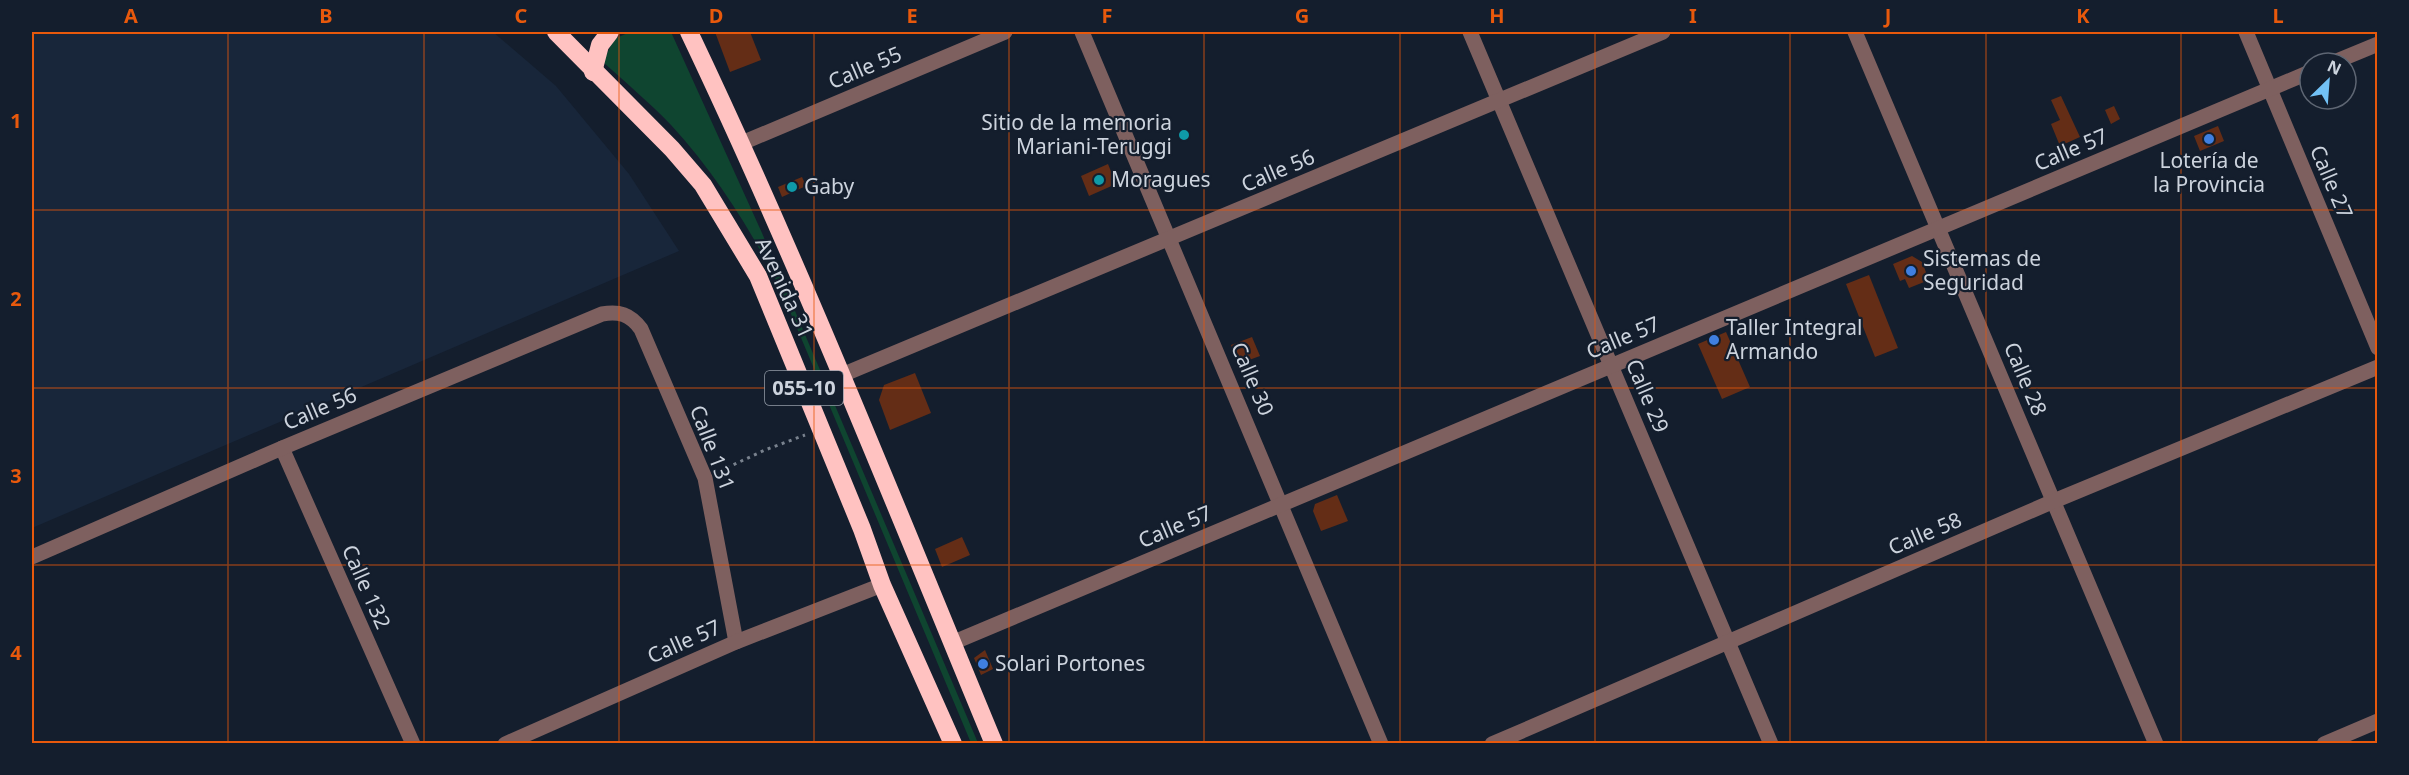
<svg xmlns="http://www.w3.org/2000/svg" width="2409" height="775" viewBox="0 0 2409 775" font-family="'Noto Sans',sans-serif">
<style>
.built{fill:#18263a}
.green{fill:#0f4530}
.building{fill:#642d16}
.lines{fill:none;stroke-linecap:round;stroke-linejoin:round}
.path{stroke:#79828e;stroke-width:3;stroke-dasharray:3 4.5;stroke-linecap:butt}
.minor{stroke:#7e605f;stroke-width:15}
.highway{stroke:#ffc2c1;stroke-width:18}
.grid{fill:none;stroke:#e8590c;stroke-width:1.5;stroke-opacity:0.55}
.culture-dot{fill:#0f9aa8;stroke:#141e2d;stroke-width:2}
.shop-dot{fill:#3f7fe0;stroke:#141e2d;stroke-width:2}
.labels{text-anchor:middle;stroke-width:4.5;stroke-linejoin:round;paint-order:stroke}
.shield{fill:#141e2d;stroke:#959da8;stroke-width:1.5}
.shield-label{font-size:20px;font-weight:bold;fill:#ccd3dd}
.street-label{font-size:21px;fill:#ccd3dd;stroke:#141e2d}
.poi-label{font-size:21px;fill:#ccd3dd;stroke:#141e2d;text-anchor:start}
.neatline{fill:none;stroke:#e8590c;stroke-width:2}
.grid-label{font-size:20px;text-anchor:middle;font-weight:bold;fill:#e8590c}
</style>
<rect width="100%" height="100%" fill="#141e2d"/>
<path class="built" d="M 32,32 L 493,32 L 556,86 L 629,174 L 679,251 L 32,528 Z"/>
<path class="green" d="M 630,32 L 671,32 L 762,233 L 978,743 L 971,743 L 781,290 C 752,231 716,174 671,125 C 650,103 626,83 603,62 L 614,39 Z"/>
<g class="building">
<path d="M 715,32 L 750,32 L 761,60 L 730,72 Z"/>
<path d="M 2061,96 L 2080,137 L 2060,146 L 2051,124 L 2060,120 L 2051,100 Z"/>
<path d="M 2114,106 L 2120,119 L 2111,124 L 2105,110 Z"/>
<path d="M 2218,126 L 2224,141 L 2200,151 L 2194,136 Z"/>
<path d="M 1108,164 L 1116,184 L 1089,196 L 1081,176 Z"/>
<path d="M 802,177 L 806,186 L 782,197 L 778,187 Z"/>
<path d="M 1912,256 L 1922,262 L 1929,280 L 1909,288 L 1905,279 L 1900,281 L 1893,264 Z"/>
<path d="M 1869,275 L 1898,348 L 1875,357 L 1846,284 Z"/>
<path d="M 1726,332 L 1750,387 L 1722,399 L 1698,344 Z"/>
<path d="M 1252,337 L 1260,356 L 1238,364 L 1231,345 Z"/>
<path d="M 915,373 L 931,413 L 890,430 L 879,400 L 884,385 Z"/>
<path d="M 1337,495 L 1348,521 L 1321,531 L 1313,511 L 1315,504 Z"/>
<path d="M 962,537 L 970,555 L 942,567 L 935,549 Z"/>
<path d="M 985,650 L 993,669 L 981,675 L 974,658 Z"/>
</g>
<g class="lines">
<path class="path" d="M 720,471 L 765,450 L 805,435"/>
<g class="minor">
<path d="M 1082,32 L 1381,744"/>
<path d="M 1470,32 L 1771,744"/>
<path d="M 1855,32 L 2156,744"/>
<path d="M 2246,32 L 2378,348"/>
<path d="M 2332,63 L 2378,44"/>
<path d="M 742,143 L 1005,32"/>
<path d="M 842,375 L 1663,32"/>
<path d="M 282,448 L 413,744"/>
<path d="M 32,557 L 282,448 L 602,314 C 619,311 630,314 641,329 L 705,478 L 736,642"/>
<path d="M 952,643 L 2310,72"/>
<path d="M 505,744 L 736,642 L 882,585"/>
<path d="M 1492,744 L 2054,501 L 2378,367"/>
<path d="M 2324,744 L 2378,721"/>
</g>
<g class="highway">
<path d="M 556,32 L 672,149 L 703,185 L 758,276 L 862,529 L 882,585 L 953,744"/>
<path d="M 689,32 C 800,265 895,505 994,744"/>
<path d="M 593,72 L 600,45 L 610,32"/>
</g>
</g>
<path class="grid" d="M 228,32 L 228,744M 424,32 L 424,744M 619,32 L 619,744M 814,32 L 814,744M 1009,32 L 1009,744M 1204,32 L 1204,744M 1400,32 L 1400,744M 1595,32 L 1595,744M 1790,32 L 1790,744M 1986,32 L 1986,744M 2181,32 L 2181,744M 32,210 L 2378,210M 32,388 L 2378,388M 32,565 L 2378,565"/>
<g class="culture-dot">
<circle cx="1184" cy="135" r="6"/>
<circle cx="1099" cy="180" r="6"/>
<circle cx="792" cy="187" r="6"/>
</g>
<g class="shop-dot">
<circle cx="2209" cy="139" r="6"/>
<circle cx="1911" cy="271" r="6"/>
<circle cx="1714" cy="340" r="6"/>
<circle cx="983" cy="664" r="6"/>
</g>
<g class="labels">
<rect class="shield" x="765" y="371" width="78" height="34" rx="4.5"/>
<g class="shield-label">
<text x="804" y="395">055-10</text>
</g>
<g class="street-label">
<text transform="translate(865 68) rotate(-23)" y="7">Calle 55</text>
<text transform="translate(2071 150) rotate(-23)" y="7">Calle 57</text>
<text transform="translate(1278 171) rotate(-23)" y="7">Calle 56</text>
<text transform="translate(2331 182) rotate(67)" y="7">Calle 27</text>
<text transform="translate(784 288) rotate(65)" y="7">Avenida 31</text>
<text transform="translate(1623 338) rotate(-23)" y="7">Calle 57</text>
<text transform="translate(1252 379) rotate(67)" y="7">Calle 30</text>
<text transform="translate(2025 379) rotate(67)" y="7">Calle 28</text>
<text transform="translate(1647 396) rotate(67)" y="7">Calle 29</text>
<text transform="translate(320 409) rotate(-23)" y="7">Calle 56</text>
<text transform="translate(712 448) rotate(69)" y="7">Calle 131</text>
<text transform="translate(1175 527) rotate(-23)" y="7">Calle 57</text>
<text transform="translate(1925 534) rotate(-23)" y="7">Calle 58</text>
<text transform="translate(366 587) rotate(66)" y="7">Calle 132</text>
<text transform="translate(684 642) rotate(-24)" y="7">Calle 57</text>
</g>
<g class="poi-label">
<text x="1172" y="130" text-anchor="end">Sitio de la memoria<tspan x="1172" dy="24">Mariani-Teruggi</tspan></text>
<text x="2209" y="168" text-anchor="middle">Lotería de<tspan x="2209" dy="24">la Provincia</tspan></text>
<text x="1111" y="187">Moragues</text>
<text x="804" y="194">Gaby</text>
<text x="1923" y="266">Sistemas de<tspan x="1923" dy="24">Seguridad</tspan></text>
<text x="1726" y="335">Taller Integral<tspan x="1726" dy="24">Armando</tspan></text>
<text x="995" y="671">Solari Portones</text>
</g>
</g>
<rect width="2409" height="775" fill="none" stroke="#141e2d" stroke-width="66"/>
<g transform="translate(2328 81) rotate(25)"><circle r="28" fill="#141e2d" stroke="#5e6673" stroke-width="1.5"/>
<path d="M0-4.5L10 22L0 15L-10 22Z" fill="#72c1f5"/>
<text y="-9" font-size="16" font-weight="bold" text-anchor="middle" fill="#ccd3dd">N</text>
</g>
<rect x="33" y="33" width="2343" height="709" class="neatline"/>
<g class="grid-label">
<text x="131" y="23">A</text>
<text x="326" y="23">B</text>
<text x="521" y="23">C</text>
<text x="716" y="23">D</text>
<text x="912" y="23">E</text>
<text x="1107" y="23">F</text>
<text x="1302" y="23">G</text>
<text x="1497" y="23">H</text>
<text x="1693" y="23">I</text>
<text x="1888" y="23">J</text>
<text x="2083" y="23">K</text>
<text x="2278" y="23">L</text>
<text x="16" y="128">1</text>
<text x="16" y="306">2</text>
<text x="16" y="483">3</text>
<text x="16" y="660">4</text>
</g>
</svg>
